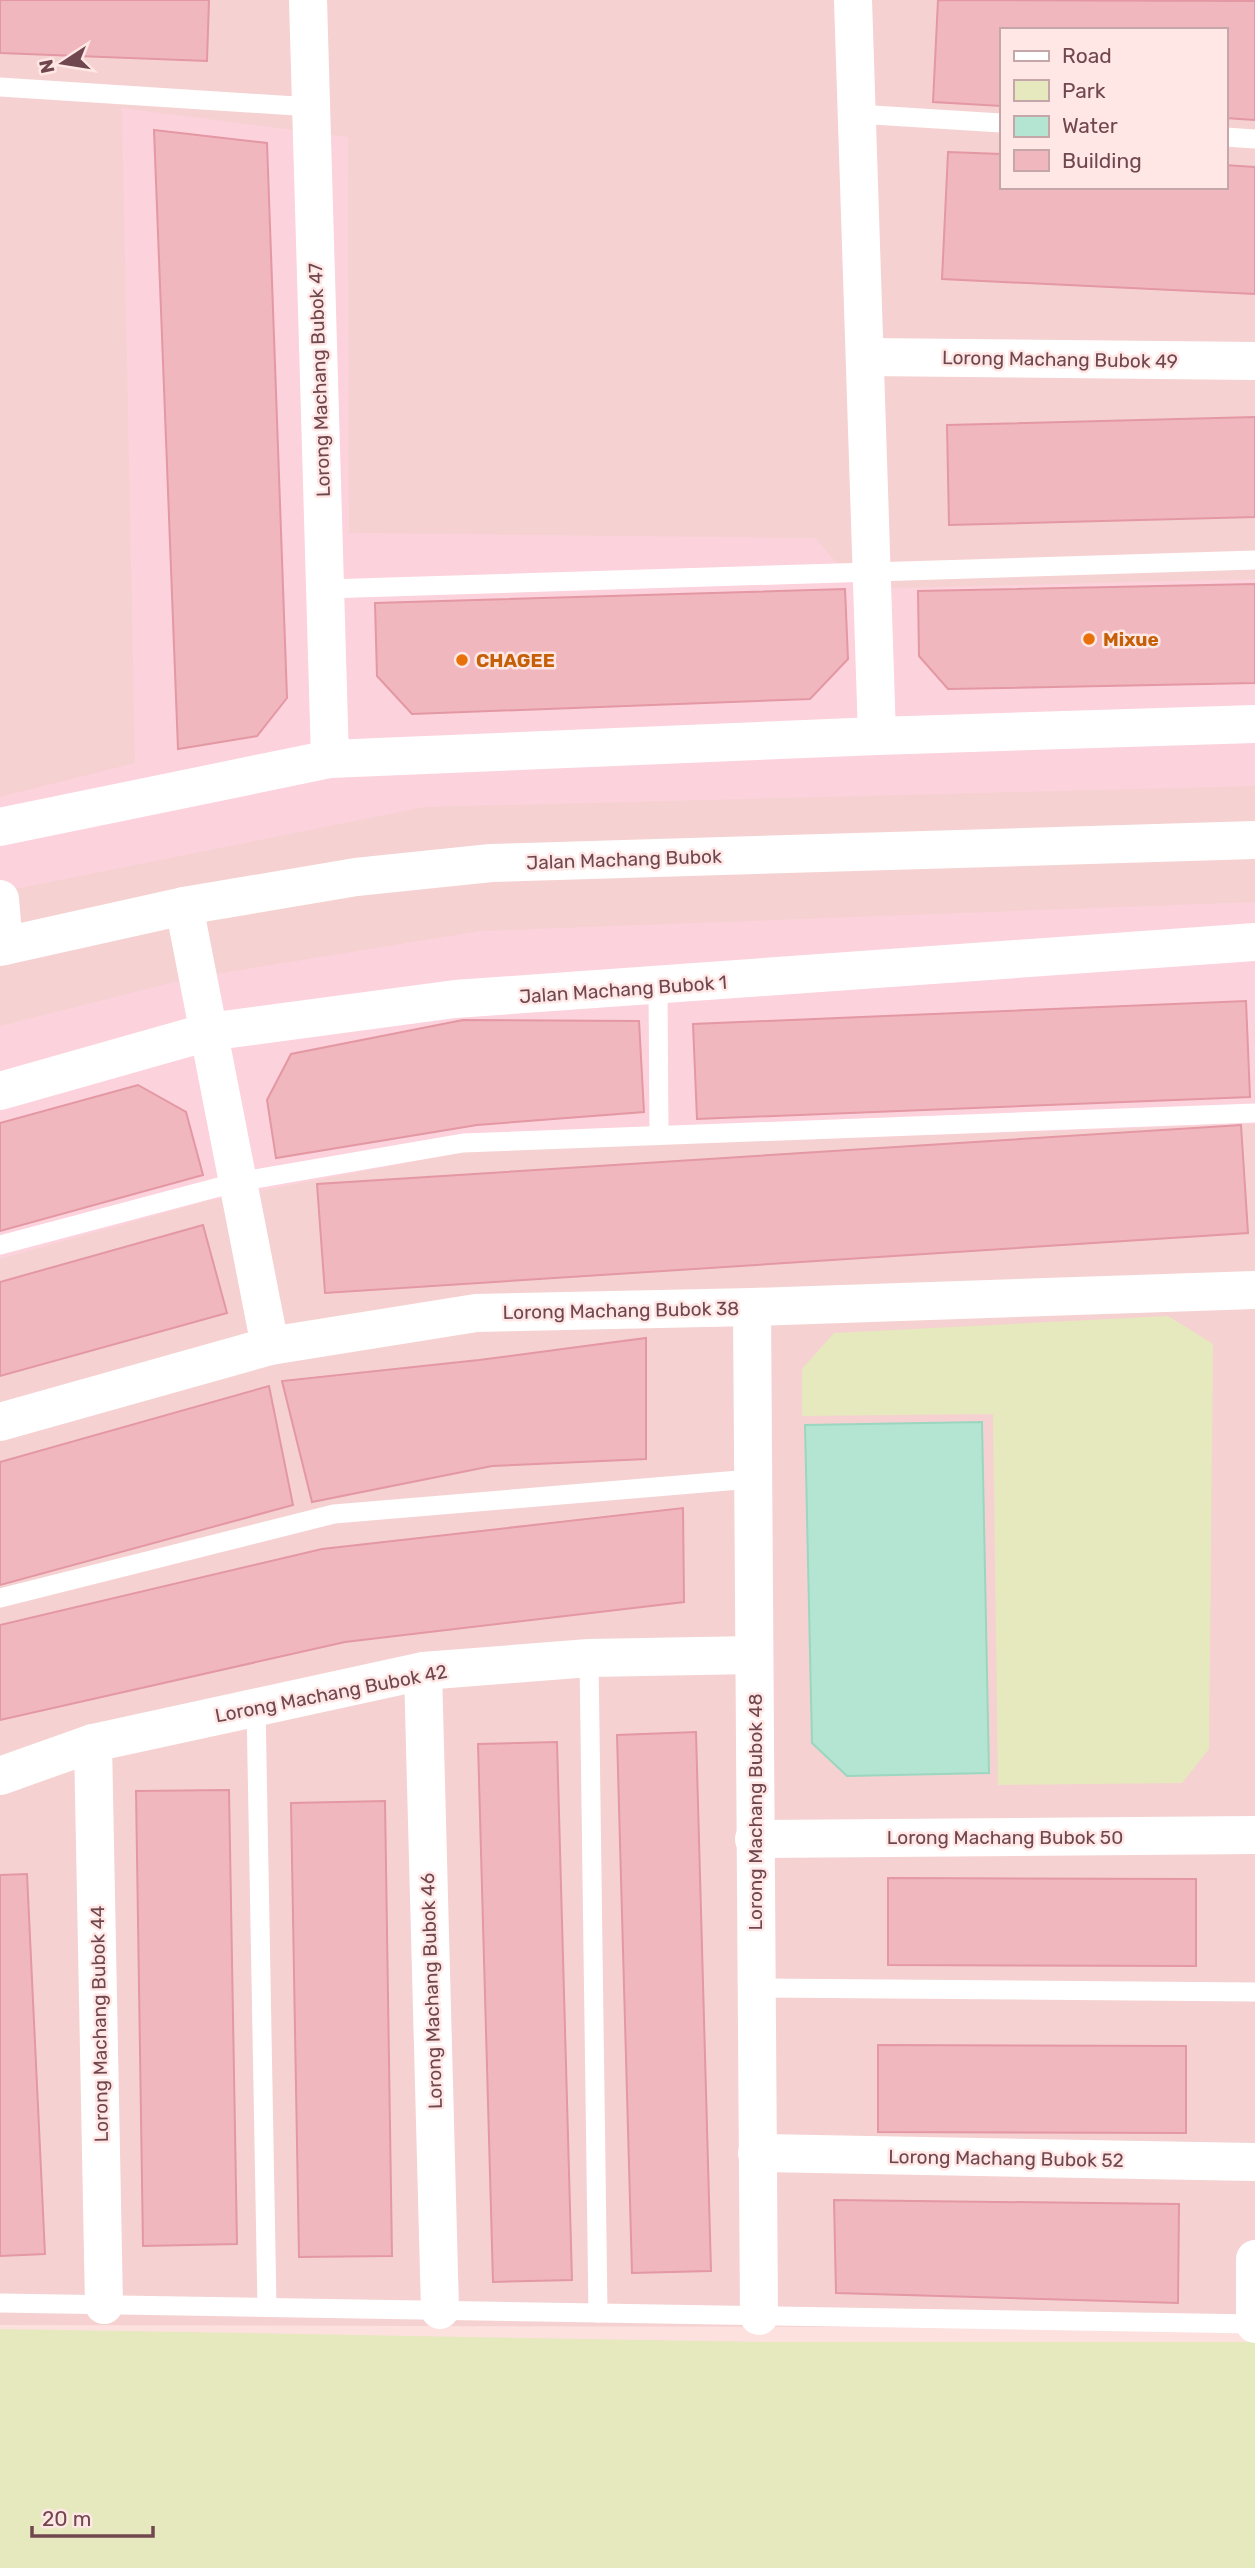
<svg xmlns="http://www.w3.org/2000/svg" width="1255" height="2568" viewBox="0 0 1255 2568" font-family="Rubik,sans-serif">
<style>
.residential{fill:#f5d2d1;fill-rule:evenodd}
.commercial{fill:#fcd2dc}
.green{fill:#e6e8be}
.water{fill:#b4e4d2;stroke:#9bd6c0;stroke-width:2}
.building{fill:#f1b7bf;stroke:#e398a3;stroke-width:2}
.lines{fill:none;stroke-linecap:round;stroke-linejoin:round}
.lane{stroke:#fff;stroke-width:19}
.street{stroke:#fff;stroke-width:38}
.secondary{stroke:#fff;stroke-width:38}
.food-dot{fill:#e8710a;stroke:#ffe7e5;stroke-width:2.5}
.labels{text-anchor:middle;stroke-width:5;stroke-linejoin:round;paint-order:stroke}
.street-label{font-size:19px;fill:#71474f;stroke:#ffe7e5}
.food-label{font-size:19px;font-weight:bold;fill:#c56008;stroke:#ffe7e5;text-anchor:start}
</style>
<rect width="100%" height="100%" fill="#fce1df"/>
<path class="residential" d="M 0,0 L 1255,0 L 1255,2328 L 0,2325 ZM 1001,30 L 1225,30 L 1225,187 L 1001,187 Z"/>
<g class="commercial">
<path d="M 122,108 L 348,137 L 349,533 L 815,538 L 859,589 L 1255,579 L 1255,786 L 424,807 L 0,892 L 0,797 L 135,763 Z"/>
<path d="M 1255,902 L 1255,1124 L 467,1151 L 207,1201 L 0,1259 L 0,1026 L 191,978 L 481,931 Z"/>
</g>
<g class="green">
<path d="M 1168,1316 L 1213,1344 L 1209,1749 L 1182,1783 L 998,1785 L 993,1414 L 802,1416 L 802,1369 L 834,1333 Z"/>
<path d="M 0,2329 L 761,2342 L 1255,2342 L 1255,2568 L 0,2568 Z"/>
</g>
<path class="water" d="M 982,1422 L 989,1773 L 847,1776 L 812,1743 L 805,1425 Z"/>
<g class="building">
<path d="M 0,0 L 209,0 L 207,61 L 0,53 Z"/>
<path d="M 938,0 L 1255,1 L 1255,120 L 1225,118 L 1225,30 L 1001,30 L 1001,106 L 933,102 Z"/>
<path d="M 154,130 L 267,143 L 287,698 L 257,736 L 178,749 Z"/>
<path d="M 948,152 L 1001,154 L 1001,187 L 1225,187 L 1225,165 L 1255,167 L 1255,294 L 942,279 Z"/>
<path d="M 1255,417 L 1255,517 L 949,525 L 947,425 Z"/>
<path d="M 1255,584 L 1255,683 L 948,689 L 919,656 L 918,591 Z"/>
<path d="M 845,589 L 848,659 L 810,699 L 412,714 L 377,676 L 375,603 Z"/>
<path d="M 1246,1001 L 1250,1097 L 697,1119 L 693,1024 Z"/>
<path d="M 463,1020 L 639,1021 L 644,1112 L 477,1125 L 276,1158 L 267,1100 L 291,1054 Z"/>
<path d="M 138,1085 L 186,1112 L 203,1175 L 0,1231 L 0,1123 Z"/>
<path d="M 1241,1125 L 1248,1233 L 325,1293 L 317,1184 Z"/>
<path d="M 203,1225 L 227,1313 L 0,1376 L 0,1282 Z"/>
<path d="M 646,1338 L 646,1459 L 492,1466 L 312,1502 L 282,1381 L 479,1360 Z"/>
<path d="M 269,1386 L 293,1505 L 0,1585 L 0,1462 Z"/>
<path d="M 683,1508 L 684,1602 L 345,1642 L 0,1720 L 0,1625 L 322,1549 Z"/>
<path d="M 696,1732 L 711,2271 L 632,2273 L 617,1735 Z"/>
<path d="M 557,1742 L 572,2280 L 493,2282 L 478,1744 Z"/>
<path d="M 229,1790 L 237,2244 L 143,2246 L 136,1791 Z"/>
<path d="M 385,1801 L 392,2256 L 299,2257 L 291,1803 Z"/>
<path d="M 27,1874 L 45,2254 L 0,2256 L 0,1875 Z"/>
<path d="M 888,1878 L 1196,1879 L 1196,1966 L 888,1965 Z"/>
<path d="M 878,2045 L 1186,2046 L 1186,2133 L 878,2132 Z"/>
<path d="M 834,2200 L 1179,2204 L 1178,2303 L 836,2293 Z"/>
</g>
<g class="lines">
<g class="lane">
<path d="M 0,87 L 311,107"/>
<path d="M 857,114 L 1001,123"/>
<path d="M 1225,137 L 1255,139"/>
<path d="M 325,589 L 1255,560"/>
<path d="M 658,987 L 659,1133"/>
<path d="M 0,1245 L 238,1182 L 463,1143 L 1255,1113"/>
<path d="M 0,1598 L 334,1514 L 751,1479"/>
<path d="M 589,1658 L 598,2313"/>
<path d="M 256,1705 L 267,2307"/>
<path d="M 756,1988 L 1255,1992"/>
<path d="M 0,2303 L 1255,2324"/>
</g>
<g class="street">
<path d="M 308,0 L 330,759"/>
<path d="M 853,0 L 877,736"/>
<path d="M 865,357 L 1255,361"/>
<path d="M 0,827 L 330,759 L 877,736 L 1255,724"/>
<path d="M 0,899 L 4,946"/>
<path d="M 184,906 L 270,1346"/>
<path d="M 0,1091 L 208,1032 L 455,999 L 1255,942"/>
<path d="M 752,1307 L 759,2316"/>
<path d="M 0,1422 L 270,1346 L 476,1313 L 752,1307 L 1255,1290"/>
<path d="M 423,1671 L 440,2310"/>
<path d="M 93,1743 L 104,2305"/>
<path d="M 0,1776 L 93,1743 L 423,1671 L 589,1658 L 754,1655"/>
<path d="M 754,1839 L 1255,1835"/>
<path d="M 757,2153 L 1255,2162"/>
<path d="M 1255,2324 L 1255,2259"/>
</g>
<path class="secondary" d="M 0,947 L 184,906 L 356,877 L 491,863 L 1255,840"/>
</g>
<g class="food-dot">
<circle cx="1089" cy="639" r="7"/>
<circle cx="462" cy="660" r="7"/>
</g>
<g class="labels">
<g class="street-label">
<text transform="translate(1060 359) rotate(1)" y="7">Lorong Machang Bubok 49</text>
<text transform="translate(319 380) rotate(-92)" y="7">Lorong Machang Bubok 47</text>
<text transform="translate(624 859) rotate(-2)" y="7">Jalan Machang Bubok</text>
<text transform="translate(623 989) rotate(-4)" y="7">Jalan Machang Bubok 1</text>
<text transform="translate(621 1310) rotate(-1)" y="7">Lorong Machang Bubok 38</text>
<text transform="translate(331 1693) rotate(-11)" y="7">Lorong Machang Bubok 42</text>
<text transform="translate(755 1812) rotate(-90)" y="7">Lorong Machang Bubok 48</text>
<text x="1005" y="1844">Lorong Machang Bubok 50</text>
<text transform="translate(431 1991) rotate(-92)" y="7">Lorong Machang Bubok 46</text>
<text transform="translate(99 2024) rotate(-91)" y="7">Lorong Machang Bubok 44</text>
<text transform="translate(1006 2158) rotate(1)" y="7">Lorong Machang Bubok 52</text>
</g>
<g class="food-label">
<text x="1103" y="646">Mixue</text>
<text x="476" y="667">CHAGEE</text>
</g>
</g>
<rect x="1000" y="28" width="228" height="161" fill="#ffe7e5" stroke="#c6a7a9" stroke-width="2"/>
<rect x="1014" y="51" width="35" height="10" fill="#ffffff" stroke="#c6a7a9" stroke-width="2"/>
<text x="1062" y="63" font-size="21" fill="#71474f">Road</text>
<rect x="1014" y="80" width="35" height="21" fill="#e6e8be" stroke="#c6a7a9" stroke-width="2"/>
<text x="1062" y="98" font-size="21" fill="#71474f">Park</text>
<rect x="1014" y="116" width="35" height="21" fill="#b4e4d2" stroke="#c6a7a9" stroke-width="2"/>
<text x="1062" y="133" font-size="21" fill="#71474f">Water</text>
<rect x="1014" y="150" width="35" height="21" fill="#f1b7bf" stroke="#c6a7a9" stroke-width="2"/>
<text x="1062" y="168" font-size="21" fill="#71474f">Building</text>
<g transform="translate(63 63) rotate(258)" stroke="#ffe7e5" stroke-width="5" paint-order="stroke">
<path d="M0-5L12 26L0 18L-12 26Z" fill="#71474f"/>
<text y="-10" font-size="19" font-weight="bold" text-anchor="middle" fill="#71474f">N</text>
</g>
<path d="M32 2526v10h121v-10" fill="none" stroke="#71474f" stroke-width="3.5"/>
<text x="42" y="2526" font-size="21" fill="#71474f" stroke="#ffe7e5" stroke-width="5" paint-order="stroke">20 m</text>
</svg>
